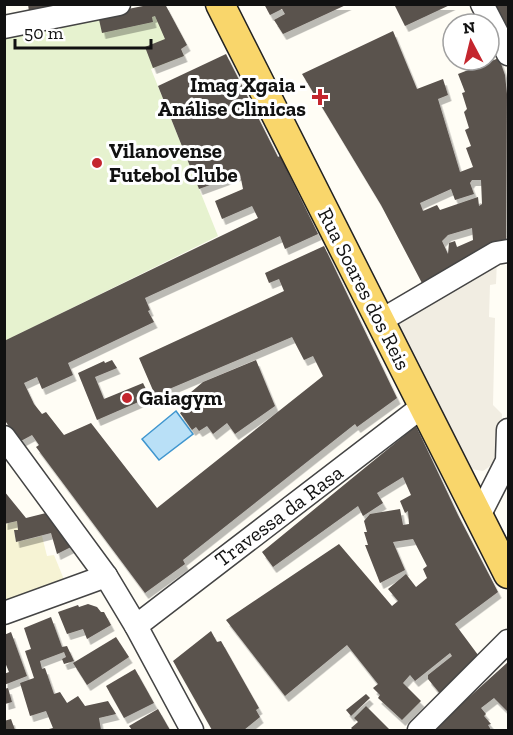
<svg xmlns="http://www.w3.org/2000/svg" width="513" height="735" viewBox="0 0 513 735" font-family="'Zilla Slab',serif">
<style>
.farmland{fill:#f6f3d4}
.pitch{fill:#e6f2cf}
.plaza{fill:#f1ede2}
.water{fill:#b9e0f7;stroke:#3f96cf;stroke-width:1.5}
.building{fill:#5a524d;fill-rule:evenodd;filter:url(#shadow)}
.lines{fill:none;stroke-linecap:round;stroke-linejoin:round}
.minor-casing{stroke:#444;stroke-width:25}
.major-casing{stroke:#222;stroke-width:31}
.minor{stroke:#fff;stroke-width:22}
.major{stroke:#f9d66b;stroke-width:28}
.poi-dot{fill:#c4262e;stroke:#fff;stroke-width:2}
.labels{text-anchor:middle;stroke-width:6;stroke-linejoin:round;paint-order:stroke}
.poi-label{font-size:21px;font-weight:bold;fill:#111;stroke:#fff;text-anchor:start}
.street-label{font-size:21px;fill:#111;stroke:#fff}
</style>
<defs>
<filter id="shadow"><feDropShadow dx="3.5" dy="6" stdDeviation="0" flood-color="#0004"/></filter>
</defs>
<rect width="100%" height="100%" fill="#fffdf5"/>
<path class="farmland" d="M 17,521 L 18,530 L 14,531 L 16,542 L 42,536 L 47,556 L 54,555 L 65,582 L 5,605 L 5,524 Z"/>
<path class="pitch" d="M 153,5 L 184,56 L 151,69 L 218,236 L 5,341 L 5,34 Z"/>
<path class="plaza" d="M 497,260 L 496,284 L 490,285 L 489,317 L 495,318 L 493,405 L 502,414 L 501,451 L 496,462 L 483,471 L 465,468 L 382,310 Z"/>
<path class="water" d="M 176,411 L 193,434 L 159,460 L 142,439 Z"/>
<g class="building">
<path d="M 28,4 L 60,4 L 29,12 Z"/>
<path d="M 153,4 L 165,4 L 187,45 L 181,49 L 184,56 L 153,68 L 145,47 L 165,39 L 155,16 L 152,17 L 153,22 L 102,33 L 98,15 Z"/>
<path d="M 264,4 L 348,4 L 283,34 L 274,20 L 285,14 L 282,9 L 270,15 Z"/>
<path d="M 394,4 L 452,4 L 405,26 Z"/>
<path d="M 489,4 L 508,4 L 508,42 Z"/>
<path d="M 393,31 L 417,89 L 443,79 L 448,95 L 438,99 L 460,172 L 473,167 L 466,148 L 471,146 L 465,130 L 469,128 L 464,112 L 467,109 L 462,93 L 465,92 L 458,74 L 499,58 L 505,75 L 507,94 L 506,241 L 422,283 L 381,205 L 302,74 ZM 472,180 L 481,180 L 482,204 L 479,206 L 478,197 L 440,210 L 437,205 L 423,211 L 420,203 L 451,189 L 455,200 L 474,194 L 470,183 ZM 472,228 L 473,240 L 457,247 L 455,241 L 449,243 L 448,254 L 442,241 L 448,235 Z"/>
<path d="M 226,54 L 278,157 L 280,156 L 318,234 L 285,249 L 280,236 L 145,298 L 150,310 L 148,311 L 154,322 L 68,363 L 73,375 L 42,389 L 37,377 L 24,383 L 34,404 L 42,414 L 46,412 L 64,435 L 91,423 L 157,508 L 323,376 L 313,356 L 304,360 L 292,337 L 155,395 L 139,358 L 284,291 L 279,279 L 269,283 L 265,273 L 324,246 L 397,398 L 357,427 L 355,424 L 183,560 L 185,564 L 145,593 L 36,447 L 39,445 L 32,435 L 19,442 L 4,419 L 4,341 L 258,218 L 252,206 L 222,219 L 215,201 L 243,189 L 240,174 L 199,189 L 158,86 Z"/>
<path d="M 112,360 L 117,368 L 95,377 L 104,399 L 143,383 L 150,397 L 97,420 L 78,373 L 104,361 L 105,363 Z"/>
<path d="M 256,360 L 275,406 L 235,434 L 227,423 L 213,434 L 207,426 L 199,431 L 196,427 L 192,430 L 180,413 L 183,411 L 180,407 L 187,402 L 184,398 L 203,382 Z"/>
<path d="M 416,426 L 458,515 L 498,592 L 455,624 L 481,659 L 442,696 L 428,679 L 428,675 L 452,656 L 450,653 L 415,681 L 410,675 L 403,683 L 421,701 L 402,720 L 378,698 L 380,695 L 373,688 L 378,684 L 347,645 L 285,696 L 226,620 L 339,544 L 392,606 L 398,601 L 388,589 L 406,574 L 416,587 L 427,578 L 423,569 L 427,566 L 413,539 L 393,542 L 405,570 L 380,583 L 365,545 L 368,545 L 364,532 L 367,532 L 364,521 L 370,514 L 400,509 L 403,525 L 409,524 L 408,511 L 405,513 L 400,501 L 411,495 L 403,477 L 377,493 L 383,503 L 363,516 L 358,506 L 273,567 L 262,552 Z"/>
<path d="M 4,491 L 26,518 L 46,513 L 71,547 L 57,554 L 51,533 L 16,542 L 14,530 L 18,530 L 17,521 L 4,524 Z"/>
<path d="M 88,604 L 97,607 L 101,612 L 104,612 L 111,625 L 87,639 L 83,629 L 67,634 L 58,612 L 78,605 L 79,607 Z"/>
<path d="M 51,617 L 62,647 L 67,646 L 74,661 L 64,664 L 62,659 L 66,657 L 64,652 L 40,661 L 42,669 L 45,668 L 54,694 L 60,692 L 67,703 L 78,696 L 85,706 L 108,701 L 116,714 L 99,718 L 101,730 L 45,730 L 53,728 L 46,711 L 30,716 L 20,683 L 34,678 L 25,651 L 31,649 L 24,628 Z"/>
<path d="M 211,631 L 217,642 L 221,641 L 259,708 L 256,710 L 260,717 L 244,730 L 212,730 L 173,661 Z"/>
<path d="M 11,632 L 27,676 L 4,685 L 4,674 L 9,672 L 4,660 L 4,635 Z"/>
<path d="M 116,637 L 129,657 L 87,685 L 73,663 Z"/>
<path d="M 508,662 L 508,712 L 494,698 L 481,708 L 486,714 L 484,716 L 491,724 L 488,725 L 491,730 L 435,730 L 456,709 Z"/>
<path d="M 135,669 L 154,703 L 124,718 L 106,686 Z"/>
<path d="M 8,688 L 12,702 L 5,704 L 4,689 Z"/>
<path d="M 366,694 L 370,698 L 351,716 L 346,710 Z"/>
<path d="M 366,706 L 390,730 L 353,730 L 351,728 L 358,722 L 354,718 Z"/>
<path d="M 158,709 L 170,730 L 132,730 L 129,726 Z"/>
<path d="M 11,719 L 15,730 L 4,730 L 4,721 Z"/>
</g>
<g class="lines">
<defs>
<g id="minor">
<path d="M 482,4 L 508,54"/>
<path d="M 4,27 L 119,4"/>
<path d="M 380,321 L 496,253 L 508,251"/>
<path d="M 4,437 L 106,576 L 136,626 L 192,730"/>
<path d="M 479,516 L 507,461 L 508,430"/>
<path d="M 4,613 L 106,576"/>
<path d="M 136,626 L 423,406"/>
<path d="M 419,730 L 508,641"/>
</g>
<path id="major" d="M 220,4 L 508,574"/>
</defs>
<use href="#minor" class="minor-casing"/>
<use href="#major" class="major-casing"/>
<use href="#minor" class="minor"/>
<use href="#major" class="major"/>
</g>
<g class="poi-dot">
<path d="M317 88h6v6h6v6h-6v6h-6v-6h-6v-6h6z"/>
<circle cx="97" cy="163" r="6"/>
<circle cx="127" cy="398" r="6"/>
</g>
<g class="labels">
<g class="poi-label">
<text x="306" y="92" text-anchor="end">Imag Xgaia -<tspan x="306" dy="24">Análise Clinicas</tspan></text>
<text x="109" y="158">Vilanovense<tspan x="109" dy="24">Futebol Clube</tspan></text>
<text x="139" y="405">Gaiagym</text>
</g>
<g class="street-label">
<text transform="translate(364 289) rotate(63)" y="7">Rua Soares dos Reis</text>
<text transform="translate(279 516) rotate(-37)" y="7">Travessa da Rasa</text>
</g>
</g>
<rect width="513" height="735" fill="none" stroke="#111111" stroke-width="12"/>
<g transform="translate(471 42) rotate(353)"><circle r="28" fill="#ffffff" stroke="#a0a0a0" stroke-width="1.5"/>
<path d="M0-4.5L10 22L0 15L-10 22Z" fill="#c4262e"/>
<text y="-9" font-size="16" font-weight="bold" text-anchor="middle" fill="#111111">N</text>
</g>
<path d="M15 39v9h136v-9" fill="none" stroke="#111111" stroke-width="3"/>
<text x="24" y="39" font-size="18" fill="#111111" stroke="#ffffff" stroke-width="4.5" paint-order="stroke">50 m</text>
</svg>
